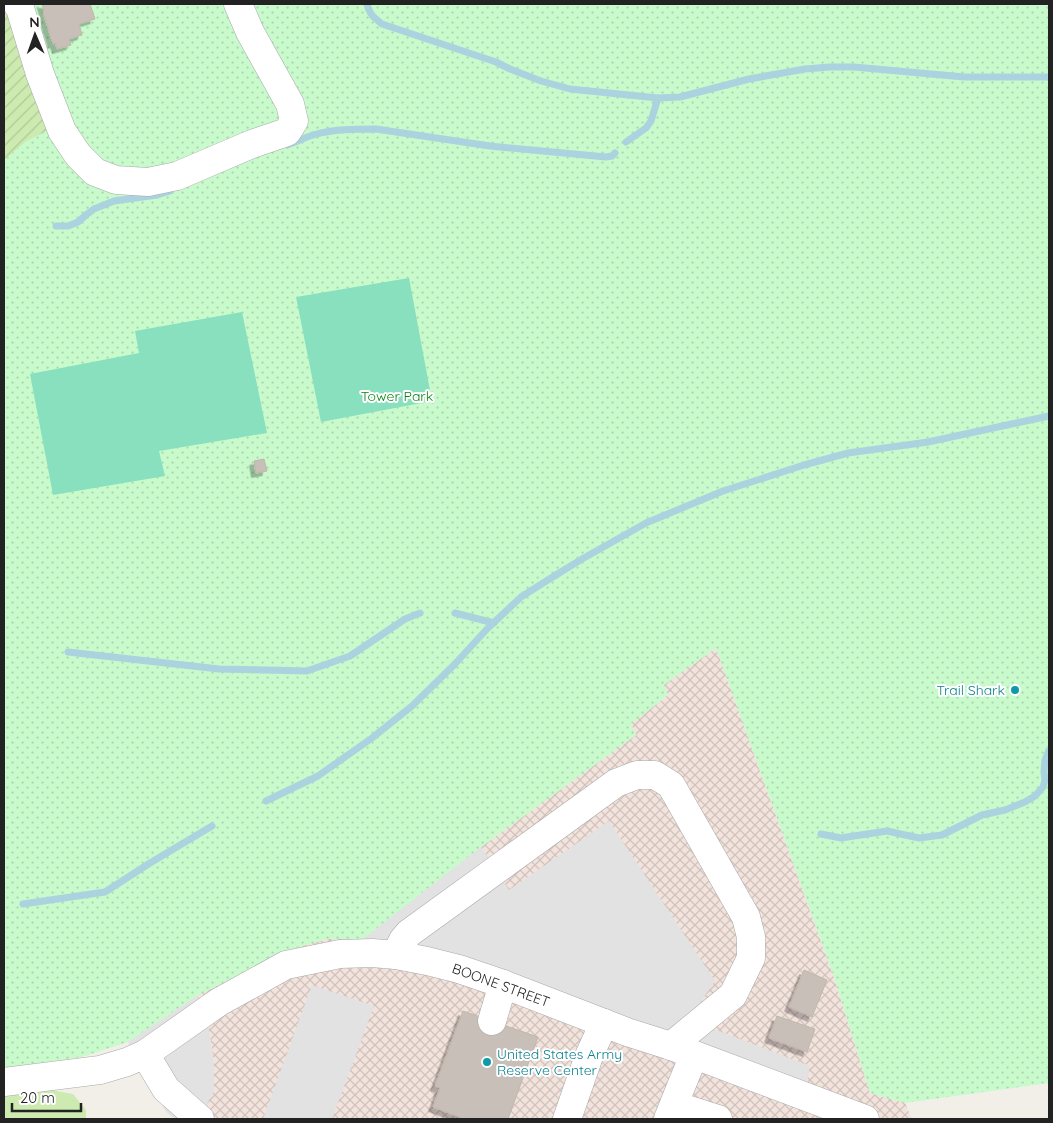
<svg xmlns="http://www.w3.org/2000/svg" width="1053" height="1123" viewBox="0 0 1053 1123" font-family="Quicksand,sans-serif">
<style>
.military{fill:url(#military-cross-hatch)}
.grass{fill:#cdebb0}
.park{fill:url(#park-dots)}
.garden{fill:url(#garden-furrows)}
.pitch{fill:#88e0be}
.parking{fill:#e2e2e2}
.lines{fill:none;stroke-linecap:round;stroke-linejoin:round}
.stream{stroke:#aad3df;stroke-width:7}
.building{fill:#c7bfb8;stroke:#c4b6ab;filter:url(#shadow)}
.minor-casing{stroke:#a9a9a9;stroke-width:29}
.minor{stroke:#fff;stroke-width:28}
.culture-dot{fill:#0f9aa8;stroke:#fff;stroke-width:2}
.labels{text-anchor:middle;stroke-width:4;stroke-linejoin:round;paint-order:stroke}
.park-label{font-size:14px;fill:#0c8416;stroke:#fff}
.culture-label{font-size:14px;fill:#0d838f;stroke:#fff;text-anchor:end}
.street-label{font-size:14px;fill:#222;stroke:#fff}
</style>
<defs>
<pattern id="military-cross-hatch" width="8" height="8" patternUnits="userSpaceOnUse" patternTransform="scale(1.25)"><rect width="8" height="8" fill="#f3e3dd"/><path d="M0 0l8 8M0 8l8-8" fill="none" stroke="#d0c2bd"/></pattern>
<pattern id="park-dots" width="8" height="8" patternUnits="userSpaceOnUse" patternTransform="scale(1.25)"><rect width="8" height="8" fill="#c8facc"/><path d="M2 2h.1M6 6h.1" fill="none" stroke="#acd6af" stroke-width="1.8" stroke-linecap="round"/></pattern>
<pattern id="garden-furrows" width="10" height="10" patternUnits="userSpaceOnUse" patternTransform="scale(1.25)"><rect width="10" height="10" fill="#cdebb0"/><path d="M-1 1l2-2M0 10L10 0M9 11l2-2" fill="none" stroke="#b0c997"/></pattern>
<filter id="shadow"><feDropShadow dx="-4.5" dy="4.5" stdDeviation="0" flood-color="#0004"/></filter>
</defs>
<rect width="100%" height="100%" fill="#f2efe9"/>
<path class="military" d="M 716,648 L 834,978 L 870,1093 L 905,1103 L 912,1119 L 190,1119 L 214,1091 L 214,1064 L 208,1023 L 197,996 L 285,951 L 327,939 L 363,939 L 481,847 L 636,735 L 631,724 L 668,695 L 663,685 Z"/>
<path class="grass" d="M 45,1089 L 73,1094 L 86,1110 L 86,1119 L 4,1119 L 4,1095 Z"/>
<path class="park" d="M 4,4 L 1049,4 L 1049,1083 L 905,1103 L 870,1093 L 834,977 L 716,648 L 664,685 L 668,695 L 631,724 L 636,735 L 481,847 L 363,939 L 327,939 L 285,951 L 197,996 L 128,1042 L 82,1057 L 4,1068 Z"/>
<path class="garden" d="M 4,4 L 54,127 L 25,142 L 4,160 Z"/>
<g class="pitch">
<path d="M 409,278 L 432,401 L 321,422 L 296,297 Z"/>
<path d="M 242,312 L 267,433 L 159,451 L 165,476 L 53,495 L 30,374 L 139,353 L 135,331 Z"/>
</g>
<g class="parking">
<path d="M 609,821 L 715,981 L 700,1003 L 711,1028 L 810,1066 L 806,1087 L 430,950 L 363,939 L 481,847 L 509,890 Z"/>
<path d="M 312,985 L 374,1006 L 332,1119 L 263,1119 Z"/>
<path d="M 197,996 L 208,1023 L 214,1064 L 214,1091 L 205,1108 L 190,1119 L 175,1119 L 166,1112 L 128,1042 Z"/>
</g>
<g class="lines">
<g class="stream">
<path d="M 367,4 C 370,15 373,17 382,24 L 496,62 L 510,69 L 541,81 L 570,89 L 658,98 L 680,97 L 749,79 L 805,69 L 830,67 L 854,67 L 964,77 L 1049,77"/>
<path d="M 626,142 L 646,128 L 651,121 L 658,98"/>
<path d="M 287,145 C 296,142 304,138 313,135 C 333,129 355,129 376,129 L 490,146 L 606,157 L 612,156 L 615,153"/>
<path d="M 56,226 L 68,226 L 78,222 L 86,215 L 94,209 L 114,201 L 157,195 L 170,191"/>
<path d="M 455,613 L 494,623"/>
<path d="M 68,652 L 219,669 L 307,671 L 350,656 L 405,619 L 420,613"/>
<path d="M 266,801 L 318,776 L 372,738 L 412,706 L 454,665 L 487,629 L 521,597 L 551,578 L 582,559 L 646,523 L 723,491 L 804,465 L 848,453 L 928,442 L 1049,416"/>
<path d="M 821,834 L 841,838 L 887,831 L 919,838 L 942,835 L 982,815 L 1005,810 L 1025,802 L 1035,796 L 1043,787 L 1045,780 L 1044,772 L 1045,760 L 1049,750"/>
<path d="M 23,904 L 105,892 L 150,863 L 212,826"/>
</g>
</g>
<g class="building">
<path d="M 42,4 L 90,4 L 95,19 L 79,24 L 82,35 L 69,39 L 71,45 L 57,49 L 55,43 L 53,44 L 43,12 L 44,11 Z"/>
<path d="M 264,459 L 267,471 L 256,473 L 254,461 Z"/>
<path d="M 804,970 L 827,980 L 812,1017 L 789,1007 Z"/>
<path d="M 463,1011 L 538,1037 L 508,1119 L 462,1119 L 462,1118 L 433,1107 L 440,1088 L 435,1086 Z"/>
<path d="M 777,1016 L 815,1029 L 807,1052 L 769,1038 Z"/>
</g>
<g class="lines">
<defs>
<g id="minor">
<path d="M 17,4 L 20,8 L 40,74 L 62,131 L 78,155 L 95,172 L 116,180 L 148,182 L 177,176 L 252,144 L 287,132 L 294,121 L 290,104 L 250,32 L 238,4"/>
<path d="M 396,955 L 403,940 L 409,933 L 616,783 L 637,775 L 655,775 L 671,785 L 746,917 L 751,937 L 751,958 L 733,995 L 671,1046"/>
<path d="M 492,1021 L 503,984"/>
<path d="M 145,1054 L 166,1089 L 200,1119"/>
<path d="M 4,1082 L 100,1070 L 127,1062 L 145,1054 L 219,1002 L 286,965 L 340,954 L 372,953 L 396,955 L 427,961 L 459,969 L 503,984 L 627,1032 L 671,1046 L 865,1119"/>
<path d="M 674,1105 L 718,1119"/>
<path d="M 567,1119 L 589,1056 L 604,1023"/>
<path d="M 668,1119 L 680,1089 L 694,1055"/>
</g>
</defs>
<use href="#minor" class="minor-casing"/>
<use href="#minor" class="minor"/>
</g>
<g class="culture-dot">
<circle cx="1015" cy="690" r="5"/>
<circle cx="487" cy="1062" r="5"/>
</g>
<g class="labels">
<g class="park-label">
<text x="397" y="401">Tower Park</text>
</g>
<g class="culture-label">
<text x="1005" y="695">Trail Shark</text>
<text x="497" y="1059" text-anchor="start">United States Army<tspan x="497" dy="16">Reserve Center</tspan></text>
</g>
<g class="street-label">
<text transform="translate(501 985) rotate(20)" y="5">BOONE STREET</text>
</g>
</g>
<rect width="1053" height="1123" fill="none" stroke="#222222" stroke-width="10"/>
<g transform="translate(35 35) rotate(358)" stroke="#ffffff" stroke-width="4" paint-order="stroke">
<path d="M0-4L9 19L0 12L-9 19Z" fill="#222222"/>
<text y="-8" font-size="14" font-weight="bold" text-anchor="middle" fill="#222222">N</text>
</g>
<path d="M12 1103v8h69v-8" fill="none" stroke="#222222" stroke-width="2.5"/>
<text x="20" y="1103" font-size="15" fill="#222222" stroke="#ffffff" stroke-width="4" paint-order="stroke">20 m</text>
</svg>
